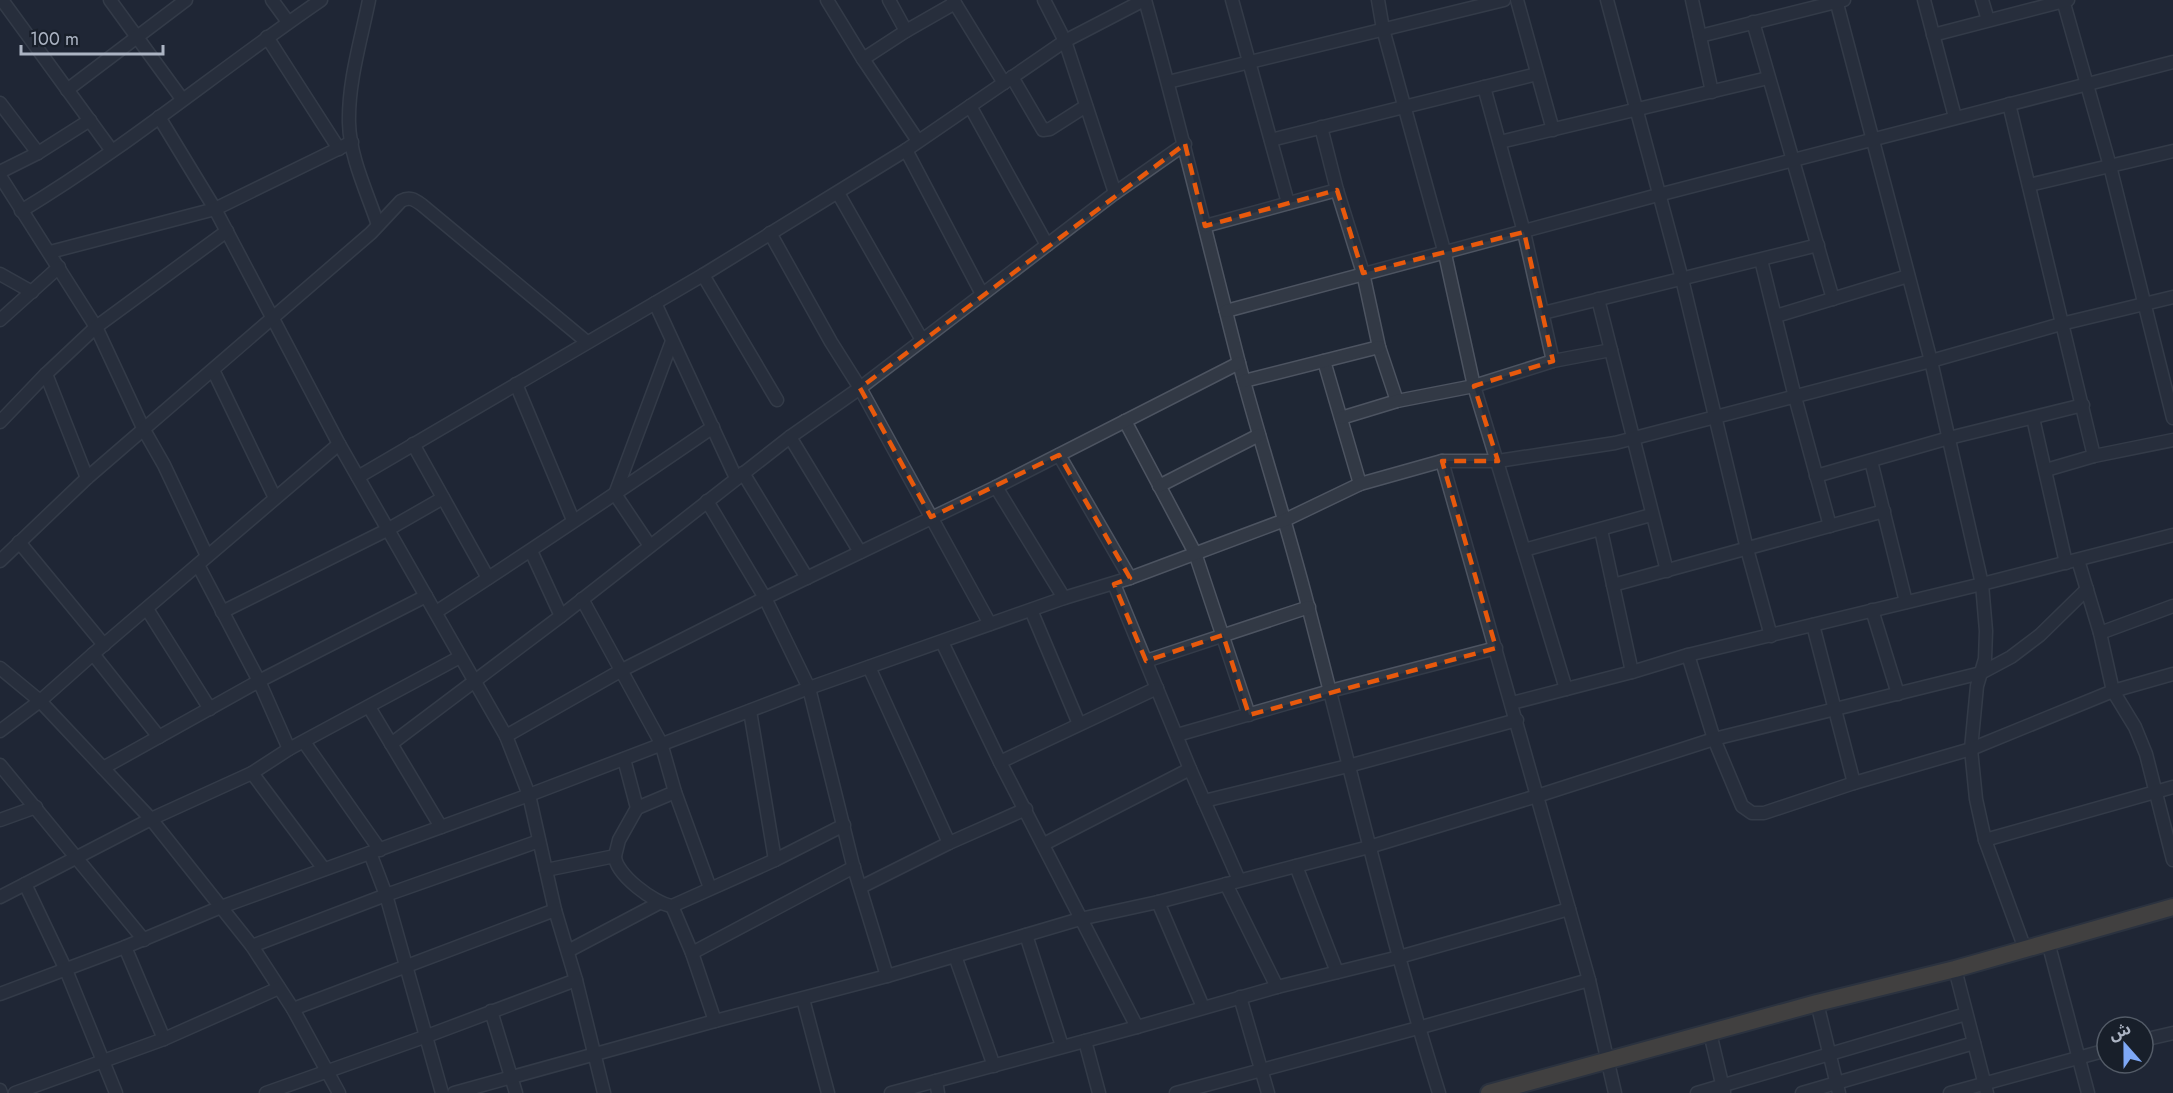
<svg xmlns="http://www.w3.org/2000/svg" width="2173" height="1093" viewBox="0 0 2173 1093" font-family="Jost,'Noto Sans Arabic',sans-serif">
<style>
.lines{fill:none;stroke-linecap:round;stroke-linejoin:round}
.minor-casing{stroke:#4d5461;stroke-width:15}
.highway-casing{stroke:#3a414d;stroke-width:20}
.minor{stroke:#323945;stroke-width:12}
.highway{stroke:#6b614f;stroke-width:16}
.marked{fill:none;stroke:#e8590c;stroke-width:4.5;stroke-dasharray:12 8;stroke-linejoin:round}
</style>
<rect width="100%" height="100%" fill="#1f2735"/>
<g class="lines">
<defs>
<g id="minor">
<path d="M 2,0 L 112,151"/>
<path d="M 110,0 L 182,99"/>
<path d="M 272,0 L 288,22"/>
<path d="M 369,0 C 361,40 348,82 349,123 C 350,158 367,192 378,225"/>
<path d="M 827,0 L 863,59 L 918,141"/>
<path d="M 889,0 L 906,31"/>
<path d="M 953,0 L 1004,83"/>
<path d="M 1044,0 L 1065,41 L 1115,193"/>
<path d="M 1145,0 C 1179,121 1208,242 1239,363 C 1261,446 1288,527 1309,610 C 1351,771 1389,934 1439,1093"/>
<path d="M 1232,0 L 1288,203"/>
<path d="M 1378,0 L 1383,29 L 1445,254 L 1474,386 L 1566,689"/>
<path d="M 1517,0 L 1553,130"/>
<path d="M 1607,0 L 1682,279 L 1747,549 L 1771,636"/>
<path d="M 1692,0 L 1712,92"/>
<path d="M 1836,0 L 1931,361 L 1982,584 L 1986,631 L 1985,659 L 1977,686 L 1971,749 L 1976,799 L 1985,840 L 2025,949"/>
<path d="M 1924,0 L 1955,117"/>
<path d="M 1982,0 L 1988,20"/>
<path d="M 2063,0 L 2110,166 L 2173,418"/>
<path d="M 1753,22 L 1833,299"/>
<path d="M 1933,35 L 2068,0"/>
<path d="M 1700,36 L 1844,0"/>
<path d="M 267,37 L 339,149"/>
<path d="M 863,59 L 906,31 L 955,3"/>
<path d="M 1012,77 L 1043,130 L 1050,129 L 1086,106"/>
<path d="M 1168,82 L 1504,0"/>
<path d="M 1484,87 L 1524,232 L 1553,361"/>
<path d="M 67,90 L 186,0"/>
<path d="M 0,103 L 38,153"/>
<path d="M 2009,104 L 2094,456"/>
<path d="M 970,106 L 1047,245"/>
<path d="M 159,117 L 215,209 L 339,444 L 506,736 L 529,795 L 555,910 L 576,980 L 604,1093"/>
<path d="M 1321,127 L 1337,190 L 1363,273 L 1379,347 L 1397,401"/>
<path d="M 1271,140 L 1537,74"/>
<path d="M 1500,142 L 1768,78"/>
<path d="M 906,150 L 982,294"/>
<path d="M 0,172 L 38,153 L 90,120"/>
<path d="M 0,176 L 96,327 L 144,430 L 164,465 L 207,556"/>
<path d="M 2029,185 L 2173,151"/>
<path d="M 838,193 L 922,340"/>
<path d="M 21,211 C 126,148 220,69 321,0"/>
<path d="M 1205,226 L 1337,190"/>
<path d="M 770,233 L 831,342 L 860,388 L 990,624"/>
<path d="M 50,252 L 215,209 L 352,142"/>
<path d="M 1761,260 L 1795,397 L 1830,526"/>
<path d="M 0,274 L 32,292"/>
<path d="M 703,275 L 777,400"/>
<path d="M 1598,299 L 1667,571"/>
<path d="M 655,303 L 736,478"/>
<path d="M 1226,311 L 1658,195 L 2173,62"/>
<path d="M 1543,313 L 1818,245"/>
<path d="M 1776,316 L 1908,276"/>
<path d="M 0,320 L 59,267"/>
<path d="M 1324,361 L 1360,484"/>
<path d="M 213,370 L 275,498"/>
<path d="M 46,374 L 87,478"/>
<path d="M 1244,381 L 1379,347"/>
<path d="M 516,384 L 573,520"/>
<path d="M 1341,418 L 1397,401 L 1474,386 L 1553,361 L 1611,350"/>
<path d="M 2033,418 L 2066,563"/>
<path d="M 1125,421 L 1195,553 L 1249,715"/>
<path d="M 0,422 L 46,374 L 96,327 L 227,231"/>
<path d="M 790,437 L 860,552"/>
<path d="M 413,444 L 488,578"/>
<path d="M 1059,455 L 1130,578"/>
<path d="M 1442,461 L 1569,909 L 1589,980 L 1615,1093"/>
<path d="M 1871,461 L 1906,602"/>
<path d="M 2046,470 L 2094,456 L 2173,440"/>
<path d="M 743,473 L 807,578"/>
<path d="M 1816,476 L 1949,438 L 2083,405"/>
<path d="M 358,477 L 703,275 L 906,150 L 1065,41 L 1144,0"/>
<path d="M 1159,486 L 1259,435"/>
<path d="M 996,487 L 1064,598"/>
<path d="M 707,501 L 765,598 L 809,688 L 853,865 L 887,976"/>
<path d="M 1601,530 L 1632,672"/>
<path d="M 19,542 L 104,645"/>
<path d="M 650,546 L 615,494 L 672,341"/>
<path d="M 1524,550 L 1651,515"/>
<path d="M 531,551 L 561,616"/>
<path d="M 2078,560 L 2100,633 L 2113,691 L 2135,727 L 2146,754 L 2173,860"/>
<path d="M 0,561 L 87,478 L 371,233 L 401,201 C 410,196 415,200 422,205 L 587,342"/>
<path d="M 198,565 L 259,681 L 289,749"/>
<path d="M 1114,584 L 1190,769 L 1239,880"/>
<path d="M 1613,585 L 1884,511"/>
<path d="M 582,599 L 661,743 L 675,792 L 710,888"/>
<path d="M 147,609 L 210,709"/>
<path d="M 1031,610 L 1079,724"/>
<path d="M 1872,610 L 1898,694"/>
<path d="M 222,612 L 387,530 L 443,498"/>
<path d="M 436,612 C 529,552 621,490 713,427"/>
<path d="M 1813,625 L 1854,783"/>
<path d="M 2100,633 L 2173,606"/>
<path d="M 942,642 L 1000,762 L 1137,1027"/>
<path d="M 93,654 L 159,737"/>
<path d="M 1688,655 L 1714,739 L 1742,806 L 1752,813 L 1764,813 L 1854,783 L 1971,749 L 2113,691 L 2173,674"/>
<path d="M 1146,661 L 1309,607"/>
<path d="M 869,667 L 949,843"/>
<path d="M 0,668 L 40,701 L 151,819 L 252,946 L 293,1009 L 339,1093"/>
<path d="M 1512,703 L 1632,672 L 1688,655 L 1982,584 L 2173,535"/>
<path d="M 369,707 L 441,827"/>
<path d="M 750,711 L 775,860"/>
<path d="M 0,731 L 40,701 L 93,654 L 339,444"/>
<path d="M 1177,735 L 1330,691 L 1496,648"/>
<path d="M 506,736 L 622,670 L 765,598 L 996,487 L 1239,363"/>
<path d="M 304,742 L 380,850"/>
<path d="M 391,744 L 561,616 L 790,437 L 860,388 L 1115,193 L 1185,144"/>
<path d="M 1000,762 L 1157,688"/>
<path d="M 0,765 L 144,940"/>
<path d="M 103,768 L 259,681 L 426,596"/>
<path d="M 252,773 L 324,869"/>
<path d="M 1204,801 L 1348,766 L 1517,720"/>
<path d="M 637,808 L 675,792"/>
<path d="M 0,820 L 36,807"/>
<path d="M 1985,840 L 2173,787"/>
<path d="M 1044,844 L 1190,769"/>
<path d="M 370,853 L 386,895 L 442,1093"/>
<path d="M 615,856 C 615,874 655,904 672,906 L 775,860 L 844,825"/>
<path d="M 1296,866 L 1337,972"/>
<path d="M 546,870 L 615,856 L 619,840 L 637,808 L 624,759"/>
<path d="M 25,884 L 66,970 L 116,1093"/>
<path d="M 1226,884 L 1277,987"/>
<path d="M 861,887 L 949,843 L 1026,809"/>
<path d="M 0,897 L 151,819 L 252,773 L 289,749 L 460,657"/>
<path d="M 1158,902 L 1203,1007"/>
<path d="M 672,906 L 692,953 L 715,1021"/>
<path d="M 1026,935 L 1062,1046"/>
<path d="M 2048,942 L 2088,1093"/>
<path d="M 252,946 L 386,895 L 539,841"/>
<path d="M 125,947 L 164,1039"/>
<path d="M 568,951 L 659,903"/>
<path d="M 692,953 L 854,867"/>
<path d="M 955,956 L 994,1066"/>
<path d="M 1955,969 L 1987,1093"/>
<path d="M 0,994 L 125,947 L 221,907 L 529,795 L 809,688 L 1064,598 L 1130,578 L 1285,520 L 1360,484 L 1442,461 L 1498,461 L 1615,443 L 1931,361 L 2061,324 L 2173,297"/>
<path d="M 1240,997 L 1268,1093"/>
<path d="M 803,999 L 828,1093"/>
<path d="M 1817,1003 L 1839,1093"/>
<path d="M 293,1009 L 555,910"/>
<path d="M 491,1011 L 516,1093"/>
<path d="M 1710,1033 L 1724,1092"/>
<path d="M 2143,1040 L 2173,1033"/>
<path d="M 1085,1041 L 1099,1093"/>
<path d="M 936,1081 L 938,1093"/>
<path d="M 0,1090 L 1,1093"/>
<path d="M 15,1093 L 164,1039 L 279,988"/>
<path d="M 266,1093 L 427,1036 L 576,980"/>
<path d="M 454,1093 L 715,1021 L 887,976 L 1080,919 L 1158,902 L 1369,847 L 1537,796 L 1714,739 L 1981,673 L 2011,657 L 2040,635 L 2087,589"/>
<path d="M 891,1093 L 1137,1027 L 1277,987 L 1399,957 L 1569,909"/>
<path d="M 1176,1093 L 1418,1028 L 1589,980"/>
<path d="M 1697,1093 L 1966,1014"/>
<path d="M 1802,1093 L 1974,1043"/>
<path d="M 1950,1093 L 2107,1050"/>
</g>
<path id="highway" d="M 1489,1093 L 1817,1003 L 1955,969 L 2173,907"/>
</defs>
<use href="#minor" class="minor-casing"/>
<use href="#highway" class="highway-casing"/>
<use href="#minor" class="minor"/>
<use href="#highway" class="highway"/>
</g>
<path d="M0 0H2173V1093H0ZM 1185,144 L 1205,226 L 1337,190 L 1363,273 L 1524,232 L 1553,361 L 1474,386 L 1498,461 L 1442,461 L 1496,648 L 1249,715 L 1223,635 L 1146,661 L 1114,584 L 1130,578 L 1059,455 L 931,517 L 860,388 Z" fill="#1f2735" fill-opacity=".55" fill-rule="evenodd"/>
<path class="marked" d="M 1185,144 L 1205,226 L 1337,190 L 1363,273 L 1524,232 L 1553,361 L 1474,386 L 1498,461 L 1442,461 L 1496,648 L 1249,715 L 1223,635 L 1146,661 L 1114,584 L 1130,578 L 1059,455 L 931,517 L 860,388 Z"/>
<g transform="translate(2125 1045) rotate(339)"><circle r="28" fill="#181f2a" stroke="#535b67" stroke-width="1.5"/>
<path d="M0-4.5L10 22L0 15L-10 22Z" fill="#7ea8f6"/>
<text y="-9" font-size="16" font-weight="bold" text-anchor="middle" fill="#acb4c3">ش</text>
</g>
<path d="M21 45v9h142v-9" fill="none" stroke="#acb4c3" stroke-width="3"/>
<text x="30" y="45" font-size="18" fill="#acb4c3" stroke="#181f2a" stroke-width="4.5" paint-order="stroke">100 m</text>
</svg>
